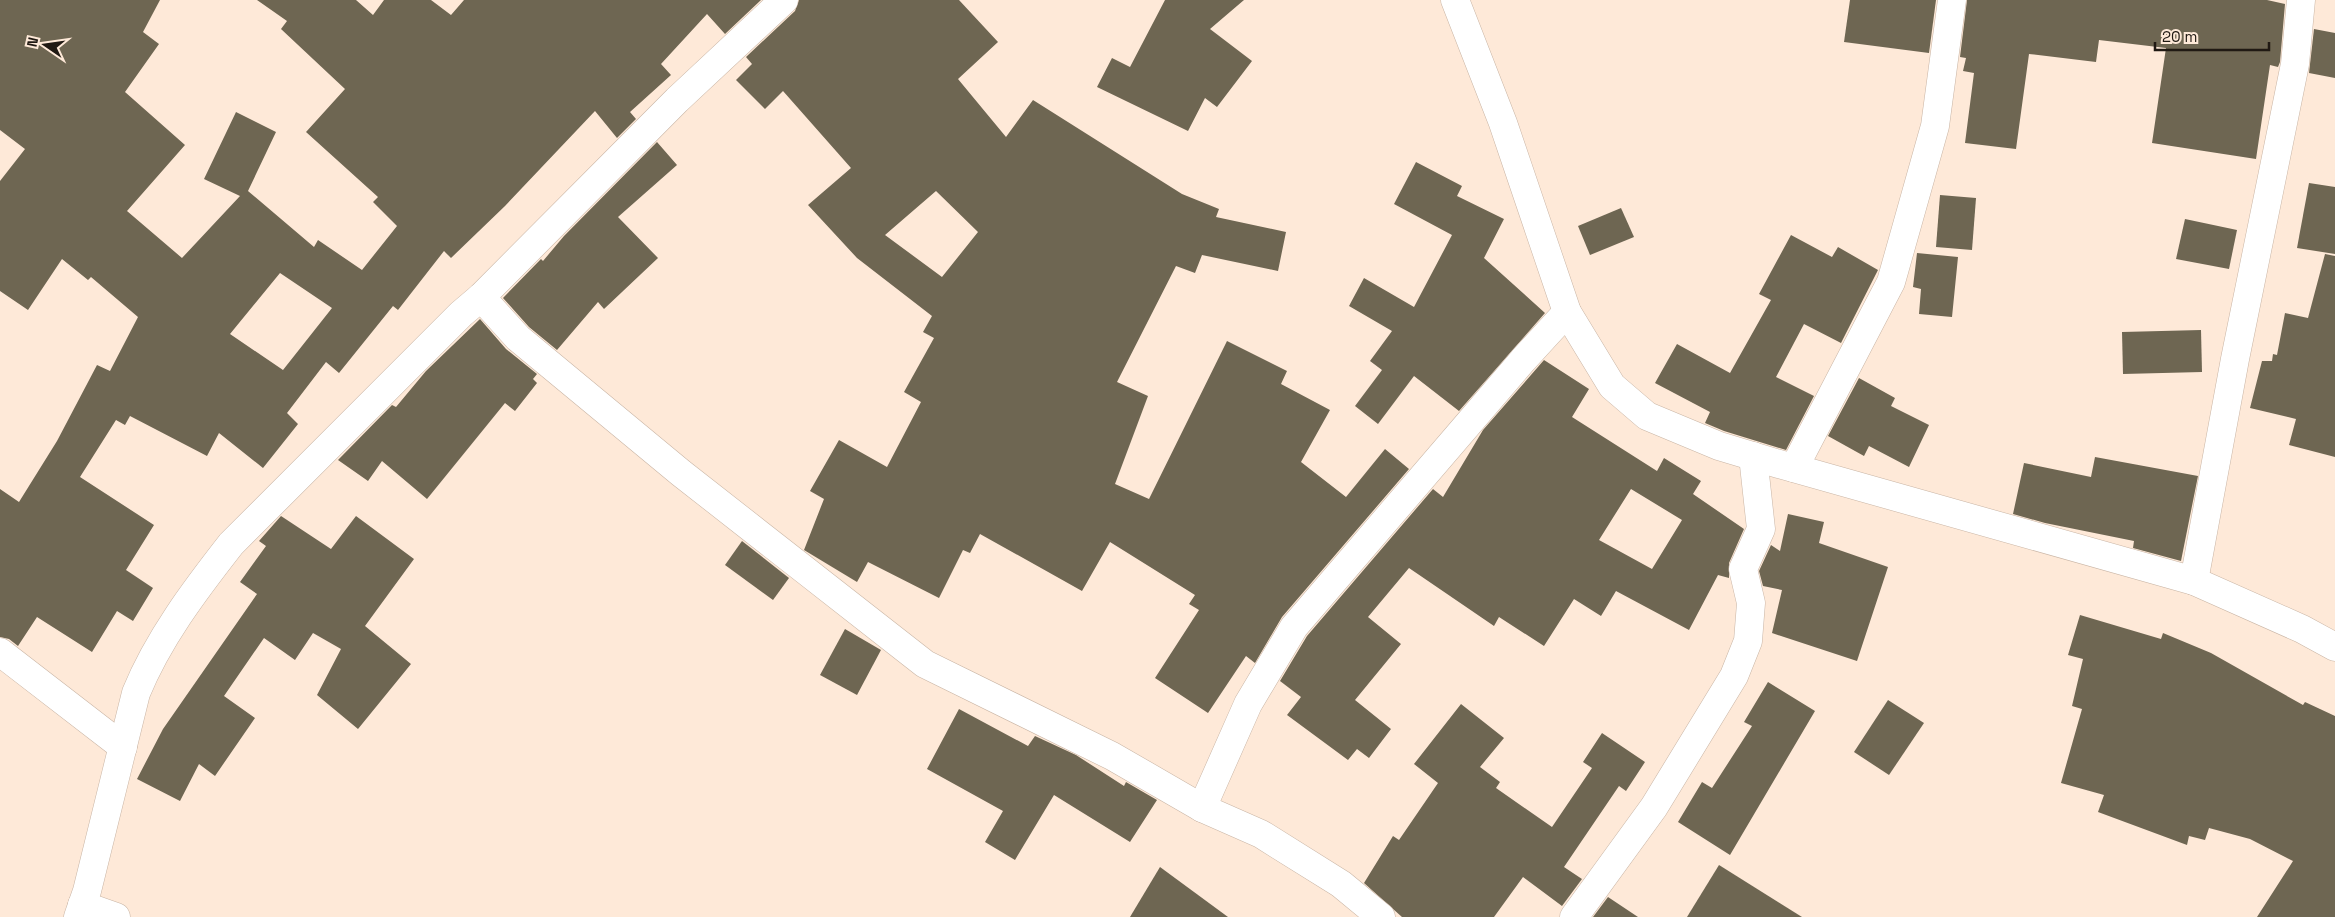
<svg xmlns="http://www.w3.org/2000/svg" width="2335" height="917" viewBox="0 0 2335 917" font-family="'Space Grotesk',sans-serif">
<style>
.building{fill:#6e6652;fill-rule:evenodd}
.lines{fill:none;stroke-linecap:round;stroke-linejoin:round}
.street-casing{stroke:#c9b5a5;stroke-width:29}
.street{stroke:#fff;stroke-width:28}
</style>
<rect width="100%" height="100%" fill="#fee9d8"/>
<g class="building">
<path d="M 0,0 L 160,0 L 143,32 L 159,44 L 125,92 L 185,145 L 127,211 L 182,258 L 240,196 L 204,179 L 236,112 L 276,132 L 248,191 L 314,247 L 318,240 L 362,270 L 397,226 L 373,202 L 378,197 L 306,132 L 345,89 L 281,29 L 287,21 L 257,0 L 356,0 L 373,15 L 384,0 L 431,0 L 451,15 L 464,0 L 761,0 L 725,34 L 707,14 L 661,64 L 671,75 L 630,112 L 636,119 L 617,138 L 595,111 L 505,206 L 451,258 L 444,251 L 398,310 L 393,306 L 339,373 L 326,362 L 287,413 L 298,424 L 263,468 L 219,433 L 207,456 L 130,416 L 125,425 L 116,420 L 80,477 L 154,525 L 126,570 L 153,588 L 133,621 L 117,611 L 92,652 L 37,617 L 18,646 L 9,639 L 0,637 L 0,489 L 19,502 L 57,441 L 97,365 L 110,371 L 138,317 L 91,277 L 88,280 L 62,259 L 28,310 L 0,291 L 0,181 L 25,149 L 0,130 ZM 280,273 L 332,308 L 283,370 L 230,334 Z"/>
<path d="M 799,0 L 959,0 L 998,42 L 958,79 L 1006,137 L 1033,100 L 1182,194 L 1219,209 L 1216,217 L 1286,232 L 1278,271 L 1202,255 L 1195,273 L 1176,266 L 1117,382 L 1148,396 L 1115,484 L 1149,499 L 1227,341 L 1287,371 L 1281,384 L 1330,410 L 1301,462 L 1346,497 L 1385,449 L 1409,469 L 1282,617 L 1255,663 L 1246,656 L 1208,713 L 1155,678 L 1199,610 L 1189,604 L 1195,595 L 1110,542 L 1082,591 L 980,534 L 970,553 L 963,550 L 939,598 L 868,562 L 857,582 L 804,550 L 824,499 L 810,491 L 839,440 L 887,467 L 921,402 L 904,392 L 934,338 L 923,332 L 932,316 L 857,258 L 808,205 L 851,168 L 783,91 L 765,109 L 736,80 L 752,64 L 746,57 L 795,11 ZM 936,191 L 978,232 L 942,277 L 885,235 Z"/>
<path d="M 1165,0 L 1244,0 L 1210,29 L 1252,61 L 1217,107 L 1205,98 L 1188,131 L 1097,87 L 1112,58 L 1130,67 Z"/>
<path d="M 1850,0 L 1936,0 L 1929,53 L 1844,42 Z"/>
<path d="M 1967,0 L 2267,0 L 2285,4 L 2280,62 L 2278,67 L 2270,65 L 2256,159 L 2152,143 L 2166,48 L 2099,40 L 2096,62 L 2029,54 L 2016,149 L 1965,143 L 1974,73 L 1963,71 L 1966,58 L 1960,57 Z"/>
<path d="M 2314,29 L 2335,33 L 2335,78 L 2309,73 Z"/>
<path d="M 657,142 L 677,165 L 618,217 L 658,258 L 604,309 L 598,302 L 557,350 L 529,327 L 503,298 L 541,259 L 543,261 L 564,236 Z"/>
<path d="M 1416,162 L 1462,186 L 1457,196 L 1504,219 L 1484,258 L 1545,313 L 1459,411 L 1414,376 L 1378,424 L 1355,406 L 1382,370 L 1370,361 L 1392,331 L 1349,306 L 1364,278 L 1414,307 L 1452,235 L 1394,204 Z"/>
<path d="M 2309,183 L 2335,187 L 2335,254 L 2297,248 Z"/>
<path d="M 1940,195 L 1976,198 L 1972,250 L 1936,247 Z"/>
<path d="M 1621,208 L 1634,237 L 1590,255 L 1578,226 Z"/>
<path d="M 2185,219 L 2237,230 L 2229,269 L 2176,259 Z"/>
<path d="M 1791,235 L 1832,257 L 1838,247 L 1878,270 L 1841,343 L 1804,324 L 1776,377 L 1814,396 L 1786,450 L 1724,431 L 1705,423 L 1710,412 L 1655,383 L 1677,344 L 1730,373 L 1771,300 L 1759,294 Z"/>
<path d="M 1917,253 L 1958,257 L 1952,317 L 1919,314 L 1921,289 L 1913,287 Z"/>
<path d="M 2325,254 L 2335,256 L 2335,457 L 2289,445 L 2296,419 L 2250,408 L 2262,361 L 2272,361 L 2273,354 L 2277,355 L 2285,313 L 2308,318 Z"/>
<path d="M 480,319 L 506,349 L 537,374 L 533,379 L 537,383 L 515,411 L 505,403 L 427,499 L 382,461 L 368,481 L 338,460 L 392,405 L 396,407 L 426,371 Z"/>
<path d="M 2201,330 L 2202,372 L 2123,374 L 2122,332 Z"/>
<path d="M 1544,360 L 1589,389 L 1572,417 L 1657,471 L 1664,458 L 1701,481 L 1693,494 L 1744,529 L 1729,563 L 1729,578 L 1718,575 L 1689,630 L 1616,591 L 1601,616 L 1574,599 L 1544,646 L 1499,617 L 1494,626 L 1409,568 L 1368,617 L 1401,644 L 1355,700 L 1391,729 L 1369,758 L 1357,749 L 1348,760 L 1287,715 L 1301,697 L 1280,681 L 1307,636 L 1433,489 L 1443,497 L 1483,430 ZM 1631,489 L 1682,520 L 1652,569 L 1599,540 Z"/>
<path d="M 1859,378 L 1895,398 L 1891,406 L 1929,425 L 1909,467 L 1869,446 L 1864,456 L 1828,436 Z"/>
<path d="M 2095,457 L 2198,476 L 2181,561 L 2133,548 L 2134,541 L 2045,523 L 2013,514 L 2024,463 L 2091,477 Z"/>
<path d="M 1788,514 L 1824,522 L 1819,543 L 1888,567 L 1857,661 L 1772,633 L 1782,590 L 1763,586 L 1759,571 L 1771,545 L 1780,551 Z"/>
<path d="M 281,516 L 331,549 L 356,516 L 414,559 L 365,626 L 411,664 L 358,729 L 317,695 L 341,649 L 313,633 L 295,660 L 264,638 L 224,696 L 255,718 L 215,776 L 199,764 L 180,801 L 137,779 L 163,729 L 257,594 L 240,582 L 266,546 L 259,541 Z"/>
<path d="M 742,541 L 789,578 L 773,600 L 725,565 Z"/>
<path d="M 2080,615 L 2161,639 L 2163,633 L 2211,653 L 2303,705 L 2305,702 L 2335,716 L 2335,917 L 2257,917 L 2293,861 L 2250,839 L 2209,828 L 2205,840 L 2189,836 L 2187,845 L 2098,812 L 2104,795 L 2061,783 L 2082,709 L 2072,706 L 2083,659 L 2068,655 Z"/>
<path d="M 845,629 L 881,650 L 857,695 L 820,675 Z"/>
<path d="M 1768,682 L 1815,711 L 1730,855 L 1678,822 L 1702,782 L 1712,788 L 1752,726 L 1744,722 Z"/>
<path d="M 1888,700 L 1924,723 L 1889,775 L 1854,752 Z"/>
<path d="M 1461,704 L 1504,738 L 1480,767 L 1500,782 L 1496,788 L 1552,827 L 1592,768 L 1583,762 L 1602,733 L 1645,762 L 1626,791 L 1619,786 L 1564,867 L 1582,879 L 1562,906 L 1523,877 L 1494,917 L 1402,917 L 1364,883 L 1393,836 L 1399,840 L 1438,783 L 1414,764 Z"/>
<path d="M 959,709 L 1028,746 L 1035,736 L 1076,755 L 1124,786 L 1126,782 L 1157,800 L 1130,842 L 1054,795 L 1015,860 L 985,842 L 1003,811 L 927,769 Z"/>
<path d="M 1719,865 L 1802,917 L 1687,917 Z"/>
<path d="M 1160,867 L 1228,917 L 1130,917 Z"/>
<path d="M 1608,897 L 1638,917 L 1593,917 Z"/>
</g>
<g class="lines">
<defs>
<g id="street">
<path d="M 1455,0 L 1503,123 L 1567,312 L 1612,386 L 1647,416 L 1719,446 L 1779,464 L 2194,581 L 2302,629 L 2335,647"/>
<path d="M 481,297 L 518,338 L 681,473 L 925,664 L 1112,756 L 1202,808 L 1261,834 L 1341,884 L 1381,917"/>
<path d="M 1794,468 L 1891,282 L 1935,126 L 1952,0"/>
<path d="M 2194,581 L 2235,359 L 2295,64 L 2301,0"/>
<path d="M 0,652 L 123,747"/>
<path d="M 1202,808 L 1248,704 L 1294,627 L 1523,360 L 1567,312"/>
<path d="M 82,905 L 116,917"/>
<path d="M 78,917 L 87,891 L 136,693 C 158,639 195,590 231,544 L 461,314 L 481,297 L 677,100 L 784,0"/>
<path d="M 1574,917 L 1654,807 L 1734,676 L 1748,641 L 1751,603 L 1743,569 L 1761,529 L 1753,456"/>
</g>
</defs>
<use href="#street" class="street-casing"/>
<use href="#street" class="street"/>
</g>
<g transform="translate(45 45) rotate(283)" stroke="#fee9d8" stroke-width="4" paint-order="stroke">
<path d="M0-4L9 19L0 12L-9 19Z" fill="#201913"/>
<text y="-8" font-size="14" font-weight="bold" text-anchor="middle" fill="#201913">N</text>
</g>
<path d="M2155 42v8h114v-8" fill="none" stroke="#201913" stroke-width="2.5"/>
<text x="2162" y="42" font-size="15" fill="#201913" stroke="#fee9d8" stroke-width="4" paint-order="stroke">20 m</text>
</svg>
